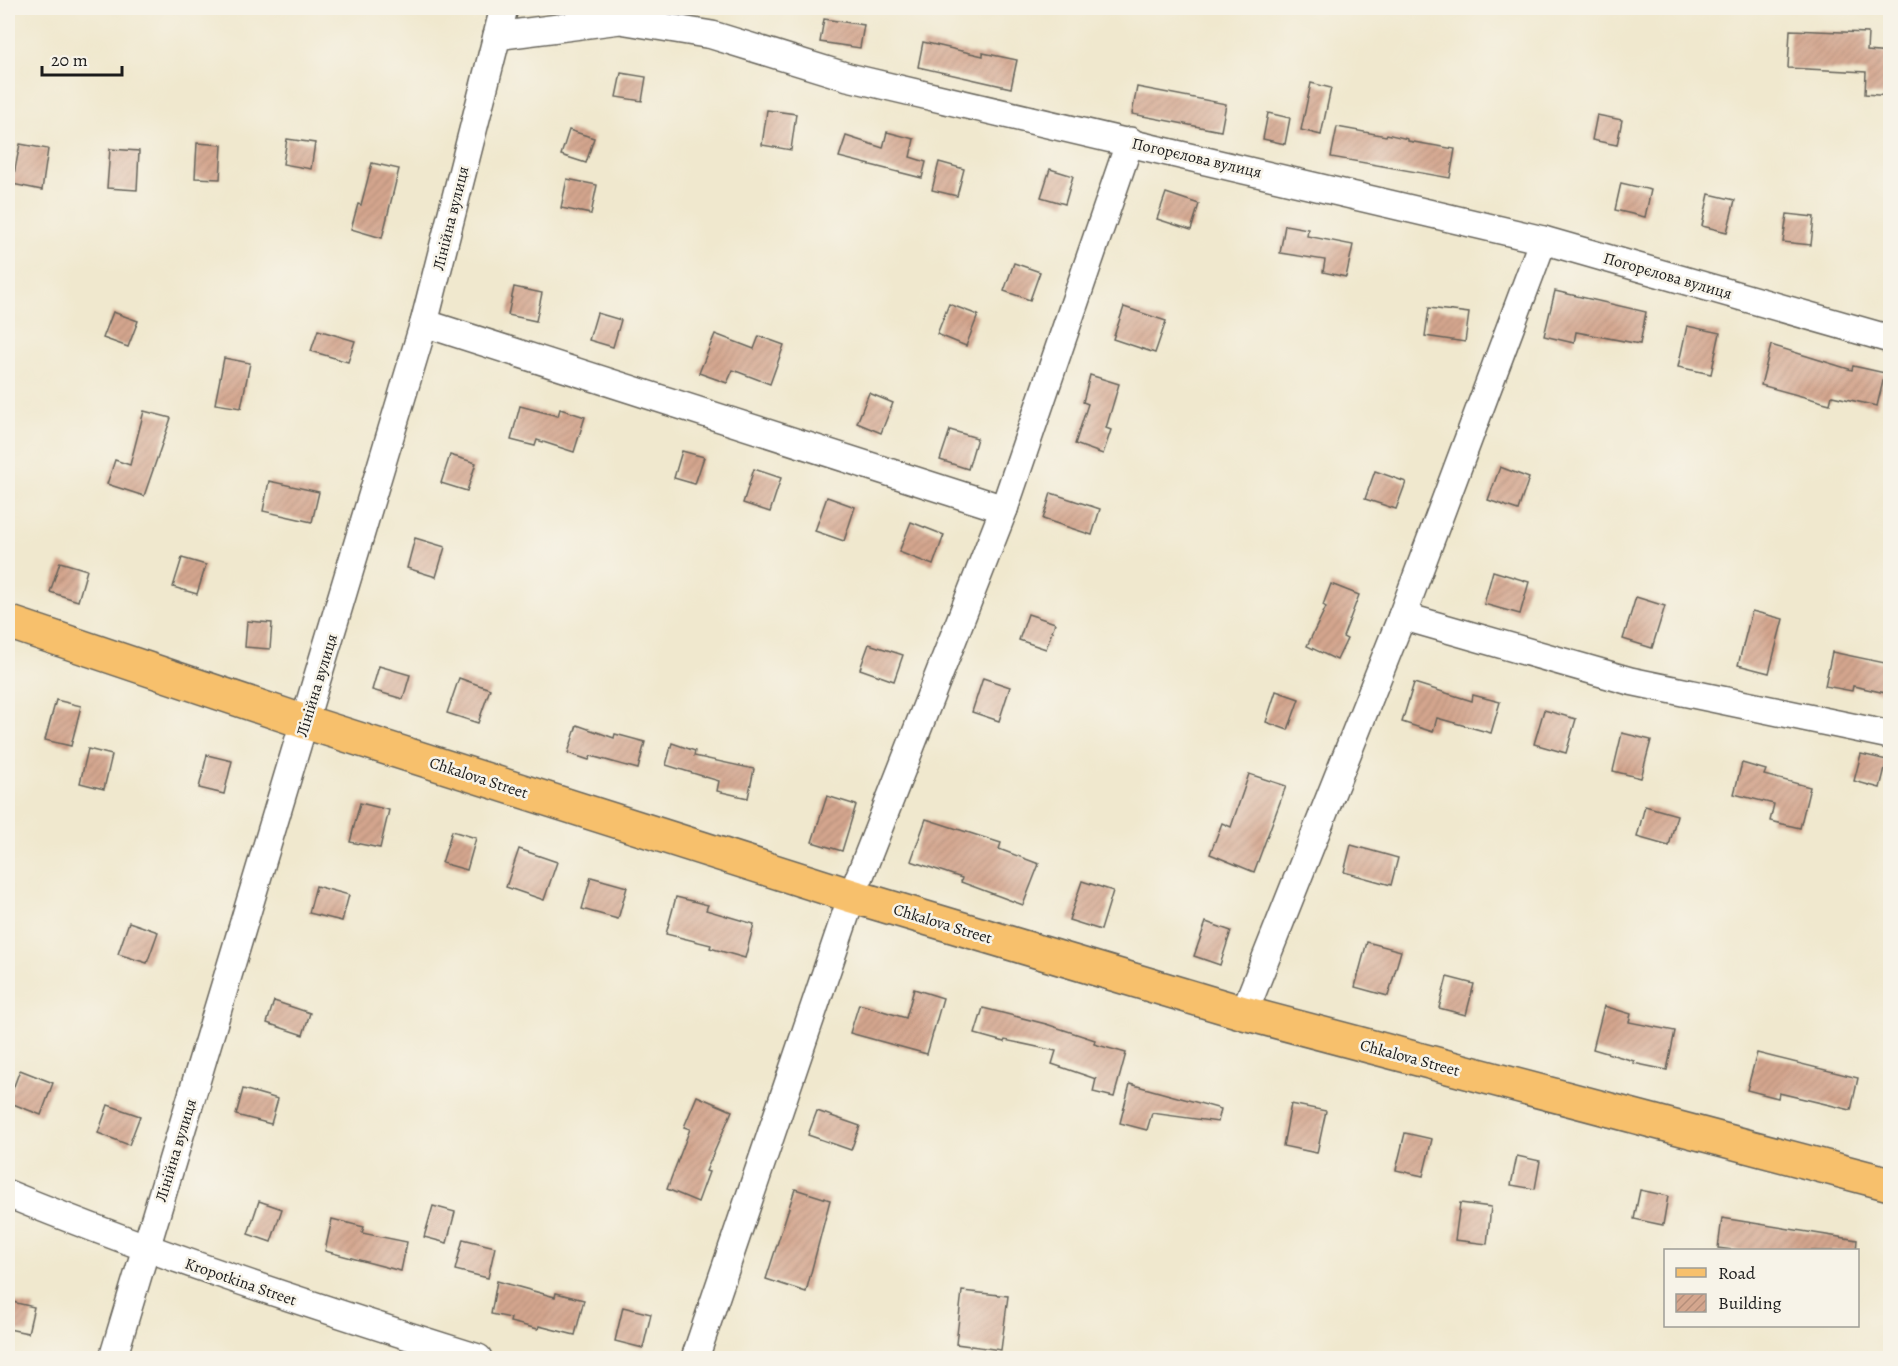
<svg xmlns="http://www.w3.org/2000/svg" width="1898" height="1366" viewBox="0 0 1898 1366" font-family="Alegreya,serif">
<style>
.building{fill:url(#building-hatch)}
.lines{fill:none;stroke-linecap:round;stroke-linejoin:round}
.minor-casing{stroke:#66635a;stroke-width:30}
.primary-casing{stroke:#66635a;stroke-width:36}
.minor{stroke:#fff;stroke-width:27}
.primary{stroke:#f7c06c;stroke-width:33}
.rail{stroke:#1c1c1c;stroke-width:4.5;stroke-dasharray:9 4.5;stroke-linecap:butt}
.labels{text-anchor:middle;stroke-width:5;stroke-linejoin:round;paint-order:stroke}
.street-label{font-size:16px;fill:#1c1c1c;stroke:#f7f3e8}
</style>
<defs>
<pattern id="building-hatch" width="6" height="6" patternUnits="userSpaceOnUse" patternTransform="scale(1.5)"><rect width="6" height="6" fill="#d4a68e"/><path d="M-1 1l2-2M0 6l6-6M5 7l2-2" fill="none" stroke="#b58e7a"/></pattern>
</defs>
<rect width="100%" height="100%" fill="#f7f3e8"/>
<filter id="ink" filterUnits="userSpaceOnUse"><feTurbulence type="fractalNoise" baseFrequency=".0167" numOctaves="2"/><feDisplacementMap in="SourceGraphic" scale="12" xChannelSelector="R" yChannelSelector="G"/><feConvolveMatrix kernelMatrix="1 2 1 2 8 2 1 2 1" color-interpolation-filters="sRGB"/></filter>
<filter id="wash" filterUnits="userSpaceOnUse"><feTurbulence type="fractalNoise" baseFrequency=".008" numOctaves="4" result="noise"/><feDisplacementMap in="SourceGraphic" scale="24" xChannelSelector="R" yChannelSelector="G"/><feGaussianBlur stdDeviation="1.35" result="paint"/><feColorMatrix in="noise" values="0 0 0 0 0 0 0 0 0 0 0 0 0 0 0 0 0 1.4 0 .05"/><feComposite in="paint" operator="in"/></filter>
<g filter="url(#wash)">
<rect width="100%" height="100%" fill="#f0e8ce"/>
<g id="blocks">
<g class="building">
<path d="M 824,19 L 864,25 L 860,48 L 820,42 Z"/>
<path d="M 1790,30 L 1868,33 L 1867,51 L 1890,53 L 1890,96 L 1865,94 L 1866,72 L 1788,68 Z"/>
<path d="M 923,42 L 983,56 L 983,53 L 1017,60 L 1011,88 L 918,67 Z"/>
<path d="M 621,73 L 646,77 L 642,101 L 616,97 Z"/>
<path d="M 1311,83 L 1331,88 L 1321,135 L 1301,130 Z"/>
<path d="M 1137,87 L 1226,104 L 1221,131 L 1132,114 Z"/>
<path d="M 767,110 L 796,114 L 791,150 L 762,145 Z"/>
<path d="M 1268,113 L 1290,118 L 1285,144 L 1263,139 Z"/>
<path d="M 1597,115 L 1622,120 L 1617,145 L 1592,140 Z"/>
<path d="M 1337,127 L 1386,136 L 1387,134 L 1408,139 L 1408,141 L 1455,149 L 1450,178 L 1331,157 Z"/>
<path d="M 569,130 L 594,138 L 586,163 L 561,155 Z"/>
<path d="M 887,132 L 914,139 L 910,157 L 926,162 L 922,178 L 839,157 L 846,136 L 883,148 Z"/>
<path d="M 287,139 L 315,143 L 311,169 L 283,164 Z"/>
<path d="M 197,143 L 222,145 L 220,179 L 195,178 Z"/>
<path d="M 20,144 L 48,149 L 42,190 L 12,184 Z"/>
<path d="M 110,149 L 139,151 L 137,190 L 107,188 Z"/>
<path d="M 939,162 L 964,169 L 957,196 L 932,190 Z"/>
<path d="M 372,163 L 399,169 L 382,238 L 351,229 L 358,204 L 361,205 Z"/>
<path d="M 1050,169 L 1073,176 L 1065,204 L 1041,197 Z"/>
<path d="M 567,179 L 597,185 L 591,214 L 561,208 Z"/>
<path d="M 1621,183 L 1651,190 L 1645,217 L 1615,210 Z"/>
<path d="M 1166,193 L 1199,204 L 1191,230 L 1157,219 Z"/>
<path d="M 1709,194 L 1735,200 L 1727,232 L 1702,226 Z"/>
<path d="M 1787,214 L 1814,217 L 1811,245 L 1783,242 Z"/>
<path d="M 1285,225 L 1308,229 L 1307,236 L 1353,245 L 1346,277 L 1323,272 L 1325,260 L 1280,253 Z"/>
<path d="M 1014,263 L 1040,272 L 1030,300 L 1004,291 Z"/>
<path d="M 514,287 L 542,293 L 536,321 L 508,315 Z"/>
<path d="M 1555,291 L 1646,312 L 1640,344 L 1576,332 L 1574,343 L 1544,336 Z"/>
<path d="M 949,304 L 978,315 L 966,346 L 937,334 Z"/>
<path d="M 1124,307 L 1166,321 L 1155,353 L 1113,339 Z"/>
<path d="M 1429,308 L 1469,313 L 1465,342 L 1425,336 Z"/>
<path d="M 113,312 L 138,321 L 128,347 L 103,338 Z"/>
<path d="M 597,313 L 621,320 L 613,347 L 589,340 Z"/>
<path d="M 1687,326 L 1720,333 L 1711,374 L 1678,367 Z"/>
<path d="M 318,330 L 355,341 L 348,362 L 311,351 Z"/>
<path d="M 715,334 L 754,349 L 759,336 L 784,345 L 770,384 L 733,370 L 727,383 L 699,373 Z"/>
<path d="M 1771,345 L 1852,370 L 1853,366 L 1885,373 L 1877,406 L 1832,396 L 1830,404 L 1761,385 Z"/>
<path d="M 224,358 L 250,363 L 241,408 L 215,404 Z"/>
<path d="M 1090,375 L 1119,384 L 1106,428 L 1111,430 L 1103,454 L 1075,444 L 1088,404 L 1083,402 Z"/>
<path d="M 869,393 L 893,403 L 881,433 L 857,423 Z"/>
<path d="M 520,406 L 558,416 L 560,409 L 585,417 L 574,452 L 537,440 L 535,446 L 511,440 Z"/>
<path d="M 144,411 L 171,418 L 144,496 L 107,484 L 115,460 L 130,465 Z"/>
<path d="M 950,430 L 977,438 L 968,469 L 940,460 Z"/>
<path d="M 682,451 L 704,457 L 695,484 L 674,478 Z"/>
<path d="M 450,455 L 476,463 L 467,491 L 441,483 Z"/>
<path d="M 1500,467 L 1529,478 L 1518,510 L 1488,500 Z"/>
<path d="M 754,469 L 781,478 L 770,512 L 743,503 Z"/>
<path d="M 1375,471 L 1406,482 L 1396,509 L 1365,499 Z"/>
<path d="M 269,481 L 319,492 L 312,522 L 263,511 Z"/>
<path d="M 1051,493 L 1100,509 L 1092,535 L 1043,519 Z"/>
<path d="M 827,497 L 855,507 L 844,541 L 815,531 Z"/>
<path d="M 911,522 L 944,535 L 933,565 L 899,552 Z"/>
<path d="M 415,538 L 445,547 L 436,577 L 407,568 Z"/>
<path d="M 182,558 L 206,565 L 197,594 L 173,587 Z"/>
<path d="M 60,562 L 87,570 L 78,601 L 50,592 Z"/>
<path d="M 1493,571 L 1529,582 L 1520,614 L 1484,604 Z"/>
<path d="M 1331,584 L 1359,595 L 1343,637 L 1347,639 L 1337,660 L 1307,646 L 1326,607 L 1323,605 Z"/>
<path d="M 1636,597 L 1665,606 L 1652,648 L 1623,639 Z"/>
<path d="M 1752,611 L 1783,619 L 1769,673 L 1738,665 Z"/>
<path d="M 1028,614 L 1055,623 L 1046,649 L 1019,640 Z"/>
<path d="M 247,621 L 272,623 L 270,649 L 245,647 Z"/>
<path d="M 869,644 L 903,655 L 894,681 L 860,669 Z"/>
<path d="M 1832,652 L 1890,664 L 1890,694 L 1853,686 L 1852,691 L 1825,686 Z"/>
<path d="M 379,666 L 410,675 L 403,699 L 372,690 Z"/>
<path d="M 459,678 L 490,689 L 478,723 L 447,713 Z"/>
<path d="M 983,678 L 1010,687 L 999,721 L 972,712 Z"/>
<path d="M 1414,683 L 1472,701 L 1473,695 L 1500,702 L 1491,733 L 1437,718 L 1433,732 L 1402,722 Z"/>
<path d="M 1276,691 L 1299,699 L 1288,730 L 1266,722 Z"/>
<path d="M 56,700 L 81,706 L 71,746 L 45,740 Z"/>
<path d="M 1544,710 L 1576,719 L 1566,753 L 1534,744 Z"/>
<path d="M 577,725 L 614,738 L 615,734 L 645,742 L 638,769 L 591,756 L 589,760 L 568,753 Z"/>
<path d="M 1622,733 L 1651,740 L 1641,778 L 1613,771 Z"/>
<path d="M 672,743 L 695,751 L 694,756 L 754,769 L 748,798 L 717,791 L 719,781 L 666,765 Z"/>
<path d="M 88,749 L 112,755 L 104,789 L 80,783 Z"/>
<path d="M 1861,754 L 1887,760 L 1880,788 L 1854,781 Z"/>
<path d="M 207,755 L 232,761 L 224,794 L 199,788 Z"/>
<path d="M 1742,763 L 1766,770 L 1764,775 L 1810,787 L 1800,828 L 1770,821 L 1774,804 L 1734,794 Z"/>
<path d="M 1249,774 L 1286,786 L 1254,872 L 1210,854 L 1222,823 L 1231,827 Z"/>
<path d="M 827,796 L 856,805 L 842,851 L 812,842 Z"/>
<path d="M 360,803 L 389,810 L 380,848 L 350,842 Z"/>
<path d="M 1645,806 L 1677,815 L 1669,846 L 1637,837 Z"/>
<path d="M 926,819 L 1001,843 L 999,849 L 1039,864 L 1023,905 L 961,882 L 962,878 L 911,861 Z"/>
<path d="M 452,831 L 476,838 L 467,870 L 442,863 Z"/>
<path d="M 1351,845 L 1398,858 L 1391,885 L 1344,872 Z"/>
<path d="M 519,849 L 557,862 L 544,900 L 506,887 Z"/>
<path d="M 591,877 L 627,887 L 618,919 L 582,909 Z"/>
<path d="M 1082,881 L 1113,891 L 1101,930 L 1069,920 Z"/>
<path d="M 316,886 L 349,895 L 342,921 L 309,913 Z"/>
<path d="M 676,897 L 708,905 L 706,910 L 754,924 L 745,958 L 710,948 L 711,945 L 666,934 Z"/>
<path d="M 129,922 L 158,932 L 147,963 L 118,954 Z"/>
<path d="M 1206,922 L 1231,931 L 1220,965 L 1194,956 Z"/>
<path d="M 1367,942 L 1401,951 L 1388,996 L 1355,987 Z"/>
<path d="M 1447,977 L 1474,984 L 1466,1015 L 1439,1008 Z"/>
<path d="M 914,989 L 943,998 L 927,1054 L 850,1033 L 859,1004 L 906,1018 Z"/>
<path d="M 274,1001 L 310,1013 L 303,1035 L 267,1023 Z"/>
<path d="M 1604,1006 L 1631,1014 L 1629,1022 L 1675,1031 L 1667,1070 L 1633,1063 L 1634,1061 L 1593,1049 Z"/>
<path d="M 983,1008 L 1046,1024 L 1095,1040 L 1094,1044 L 1126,1053 L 1114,1097 L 1093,1092 L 1096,1079 L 1052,1064 L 1056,1051 L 1005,1040 L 1004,1042 L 975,1034 Z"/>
<path d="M 1757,1053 L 1858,1078 L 1851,1110 L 1779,1093 L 1778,1098 L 1747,1090 Z"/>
<path d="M 20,1070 L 53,1083 L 41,1115 L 8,1102 Z"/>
<path d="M 1130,1084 L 1221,1109 L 1218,1122 L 1152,1113 L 1147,1130 L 1120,1123 Z"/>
<path d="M 243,1089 L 278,1099 L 271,1124 L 236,1115 Z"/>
<path d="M 697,1096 L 732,1111 L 706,1171 L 709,1172 L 698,1202 L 667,1189 L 690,1129 L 684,1127 Z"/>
<path d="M 1291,1104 L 1326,1111 L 1317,1153 L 1283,1146 Z"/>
<path d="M 108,1105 L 140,1116 L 129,1145 L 98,1133 Z"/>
<path d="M 817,1111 L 860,1126 L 851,1150 L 808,1135 Z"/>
<path d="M 1405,1133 L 1432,1139 L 1423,1176 L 1396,1170 Z"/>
<path d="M 1517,1156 L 1540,1161 L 1535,1189 L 1511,1185 Z"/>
<path d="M 795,1189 L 830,1200 L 806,1292 L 766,1279 Z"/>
<path d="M 1640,1190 L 1668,1196 L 1663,1225 L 1634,1219 Z"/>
<path d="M 259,1201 L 282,1209 L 271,1242 L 248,1234 Z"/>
<path d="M 1460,1203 L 1491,1207 L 1487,1244 L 1455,1240 Z"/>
<path d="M 433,1206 L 455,1212 L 447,1243 L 424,1237 Z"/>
<path d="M 1722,1218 L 1857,1240 L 1856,1251 L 1739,1251 L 1718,1248 Z"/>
<path d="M 332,1219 L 364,1227 L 362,1233 L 407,1242 L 401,1271 L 325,1251 Z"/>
<path d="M 463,1239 L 495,1247 L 488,1278 L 455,1270 Z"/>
<path d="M 497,1281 L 555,1297 L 556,1293 L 584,1300 L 575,1335 L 539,1326 L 538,1329 L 510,1322 L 511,1318 L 491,1314 Z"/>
<path d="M 962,1291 L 1008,1296 L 1001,1350 L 956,1344 Z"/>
<path d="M 8,1301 L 34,1307 L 28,1333 L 8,1329 Z"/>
<path d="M 623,1307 L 651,1314 L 643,1348 L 615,1341 Z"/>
</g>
</g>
</g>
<g filter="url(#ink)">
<use href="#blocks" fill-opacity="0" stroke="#66635a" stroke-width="1.5"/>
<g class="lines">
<defs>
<g id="minor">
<path d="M 497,36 L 620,20 L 712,35 L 848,77 L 1543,240 L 1890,339"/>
<path d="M 424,323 L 1004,509"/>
<path d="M 1402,616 L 1630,681 L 1890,735"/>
<path d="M 1244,1013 L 1402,616 L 1543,240"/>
<path d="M 8,1194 C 161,1257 319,1308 478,1358"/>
<path d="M 113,1358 L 424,323 L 504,8"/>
<path d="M 695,1358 L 852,896 L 1004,509 L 1130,141"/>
</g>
<path id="primary" d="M 8,622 L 305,722 L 852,896 L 1244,1013 L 1890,1184"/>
</defs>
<use href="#minor" class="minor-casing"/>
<use href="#primary" class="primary-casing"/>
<use href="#minor" class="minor"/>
<use href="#primary" class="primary"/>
<path class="rail" d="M 8,9 L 57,8"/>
</g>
</g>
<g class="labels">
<g class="street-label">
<text transform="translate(1197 157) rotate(13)" y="6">Погорєлова вулиця</text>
<text transform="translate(450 218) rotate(-76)" y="6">Лінійна вулиця</text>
<text transform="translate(1668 275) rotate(16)" y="6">Погорєлова вулиця</text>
<text transform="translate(316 685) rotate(-73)" y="6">Лінійна вулиця</text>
<text transform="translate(479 777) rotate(18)" y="6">Chkalova Street</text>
<text transform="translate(943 923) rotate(17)" y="6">Chkalova Street</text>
<text transform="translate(1410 1057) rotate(15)" y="6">Chkalova Street</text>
<text transform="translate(175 1150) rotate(-73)" y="6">Лінійна вулиця</text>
<text transform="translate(241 1281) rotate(19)" y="6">Kropotkina Street</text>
</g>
</g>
<rect width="1898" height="1366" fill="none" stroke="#f7f3e8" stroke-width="30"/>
<rect x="1664" y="1249" width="195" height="78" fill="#f7f3e8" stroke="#9f9d96" stroke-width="1.5"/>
<rect x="1676" y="1268" width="30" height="9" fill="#f7c06c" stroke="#9f9d96" stroke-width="1.5"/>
<text x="1718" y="1279" font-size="18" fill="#1c1c1c">Road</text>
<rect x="1676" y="1294" width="30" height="18" fill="url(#building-hatch)" stroke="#9f9d96" stroke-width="1.5"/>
<text x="1718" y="1309" font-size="18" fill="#1c1c1c">Building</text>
<path d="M42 66v9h80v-9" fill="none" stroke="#1c1c1c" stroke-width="3"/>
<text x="51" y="66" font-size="18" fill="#1c1c1c" stroke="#f7f3e8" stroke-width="4.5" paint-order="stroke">20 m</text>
</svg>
